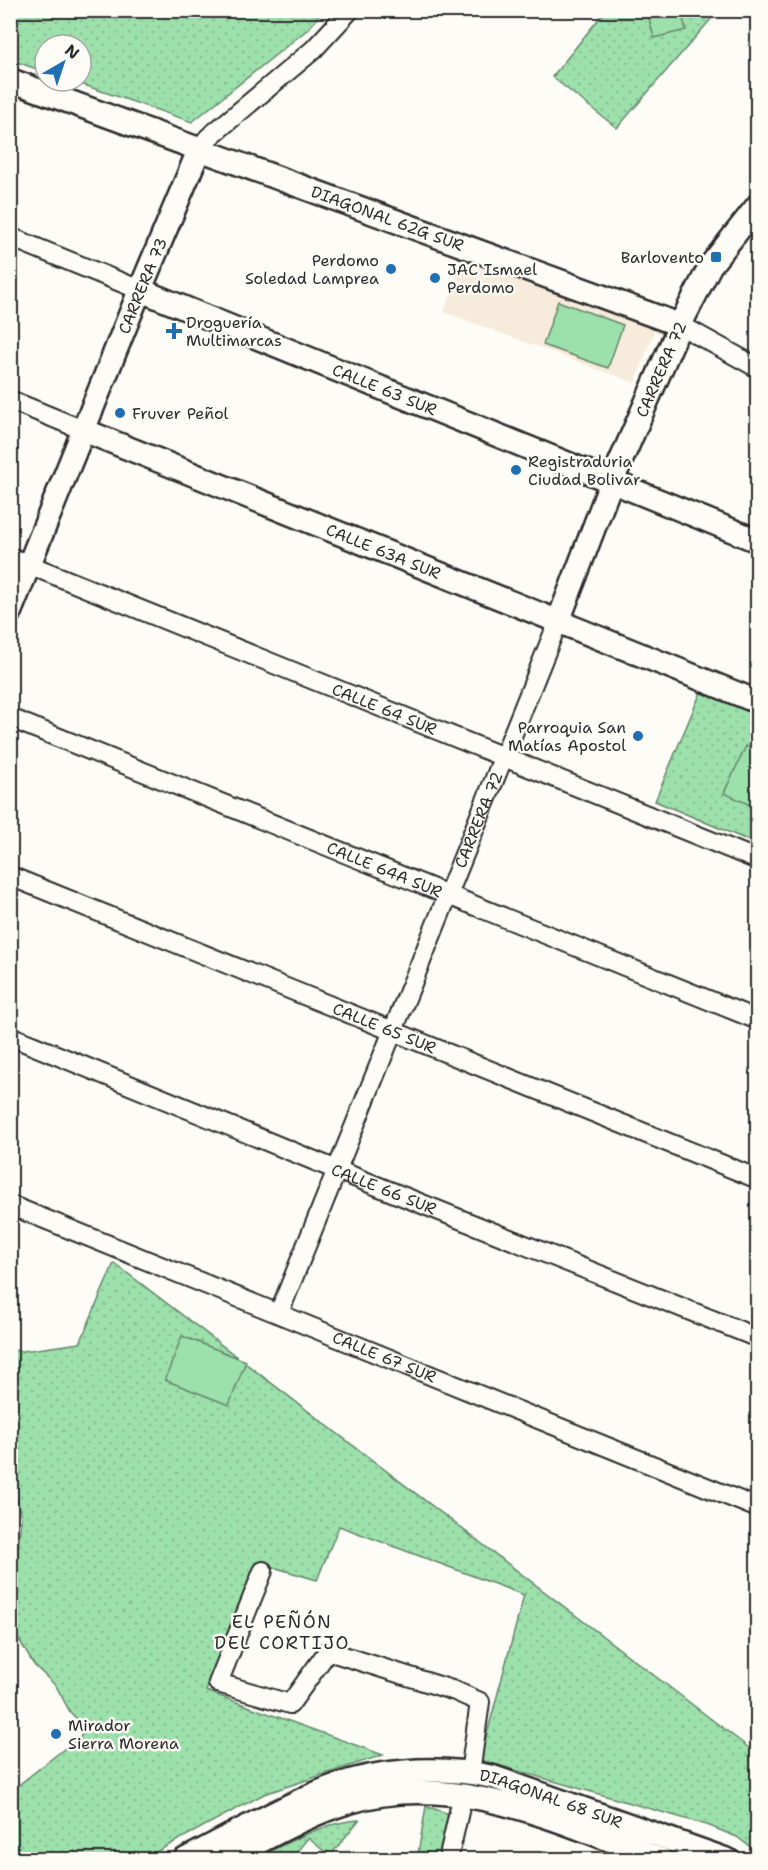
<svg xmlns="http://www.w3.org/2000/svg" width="768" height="1870" viewBox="0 0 768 1870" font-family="'Shantell Sans',sans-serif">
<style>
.built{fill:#f7ecdb}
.grass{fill:url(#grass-dots);stroke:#64866b;stroke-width:1.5}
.pitch{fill:#9ce0ab;stroke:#64866b;stroke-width:1.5}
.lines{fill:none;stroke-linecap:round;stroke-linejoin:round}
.minor-casing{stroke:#2b2b2b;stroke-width:22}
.tertiary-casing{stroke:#2b2b2b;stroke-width:27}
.minor{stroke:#fdfcf7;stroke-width:18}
.tertiary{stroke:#fdfcf7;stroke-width:22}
.poi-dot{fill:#1f6fb2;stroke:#fdfcf7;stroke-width:2}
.labels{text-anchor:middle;stroke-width:5;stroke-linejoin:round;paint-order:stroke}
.street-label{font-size:16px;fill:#2b2b2b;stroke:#fdfcf7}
.poi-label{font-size:16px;fill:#2b2b2b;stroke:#fdfcf7;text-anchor:start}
.neighbourhood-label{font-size:18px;letter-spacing:1.5px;fill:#2b2b2b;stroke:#fdfcf7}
</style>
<defs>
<pattern id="grass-dots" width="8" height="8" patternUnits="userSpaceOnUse" patternTransform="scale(1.5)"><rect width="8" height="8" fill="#9ce0ab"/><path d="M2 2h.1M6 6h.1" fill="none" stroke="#87c093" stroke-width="1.8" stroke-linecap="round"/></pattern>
</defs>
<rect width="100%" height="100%" fill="#fdfcf7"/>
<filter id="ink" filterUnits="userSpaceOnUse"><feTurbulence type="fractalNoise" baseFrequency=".0167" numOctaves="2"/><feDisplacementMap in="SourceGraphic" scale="12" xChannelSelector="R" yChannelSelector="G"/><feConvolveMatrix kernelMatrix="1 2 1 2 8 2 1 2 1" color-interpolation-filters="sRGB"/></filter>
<g filter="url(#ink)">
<path class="built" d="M 464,258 L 655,329 L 635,383 L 444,312 Z"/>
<g class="grass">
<path d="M 11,10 L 323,10 L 323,11 L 308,29 L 192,122 L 72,81 L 81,81 L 81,45 L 45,45 L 45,72 L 11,60 Z"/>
<path d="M 605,11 L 718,11 L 617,128 L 552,77 Z"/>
<path d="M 703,687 L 757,709 L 757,844 L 655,801 Z"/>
<path d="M 114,1263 L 757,1754 L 757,1852 L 737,1837 L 707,1825 L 480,1760 L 524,1595 L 339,1526 L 317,1580 L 256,1562 L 206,1691 L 383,1755 L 264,1794 L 143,1859 L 11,1859 L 11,1791 L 88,1730 L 70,1712 L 56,1686 L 34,1665 L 15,1633 L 15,1585 L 21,1517 L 17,1498 L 11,1491 L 11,1350 L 23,1351 L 80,1343 Z"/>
<path d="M 426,1806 L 458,1817 L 451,1859 L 417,1860 Z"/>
<path d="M 359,1820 L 330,1856 L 308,1838 L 291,1859 L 254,1859 C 287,1844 322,1822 359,1820 Z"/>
</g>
<g class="pitch">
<path d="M 647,11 L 681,11 L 686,30 L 654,38 Z"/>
<path d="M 558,301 L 623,325 L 608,368 L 543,345 Z"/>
<path d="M 746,746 L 757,752 L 757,808 L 724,793 Z"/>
<path d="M 182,1336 L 246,1361 L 229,1405 L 165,1380 Z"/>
</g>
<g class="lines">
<defs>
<g id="minor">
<path d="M 199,150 L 208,138 L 313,50 L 350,10"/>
<path d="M 745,220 L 758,230"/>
<path d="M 10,237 L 140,290"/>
<path d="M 680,325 L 758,368"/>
<path d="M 10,400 L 83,430"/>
<path id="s1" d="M 10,557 L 758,860"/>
<path id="s2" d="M 10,718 L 758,1020"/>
<path id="s3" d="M 10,876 L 758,1179"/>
<path id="s4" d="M 10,1036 L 337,1170 L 758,1338"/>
<path id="s5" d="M 10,1205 L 758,1508"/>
<path id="s6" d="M 279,1313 L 558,622"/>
<path d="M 263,1571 L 218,1683 L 290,1704 L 328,1651 L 455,1691 L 480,1702 L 470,1773"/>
<path d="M 448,1860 L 463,1794"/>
</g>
<g id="tertiary">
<path id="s7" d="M 10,80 L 680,325"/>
<path id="s8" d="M 140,290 L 758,541"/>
<path id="s9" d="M 83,430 L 758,702"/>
<path id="s10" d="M 10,612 L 140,290 L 199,150"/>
<path id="s11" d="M 558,622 L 609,488 L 680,325 L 710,266 L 758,205"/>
<path id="s12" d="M 184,1860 C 229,1837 272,1812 319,1792 C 372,1769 437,1765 493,1777 L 728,1860"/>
<path d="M 224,1860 C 265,1840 305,1815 349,1802 C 456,1769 564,1824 662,1860"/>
</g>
</defs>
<use href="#minor" class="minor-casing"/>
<use href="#tertiary" class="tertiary-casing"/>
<use href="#minor" class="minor"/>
<use href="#tertiary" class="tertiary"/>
</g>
</g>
<g class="poi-dot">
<rect x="710" y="251" width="12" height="12" rx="3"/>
<circle cx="391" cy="269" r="6"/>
<circle cx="435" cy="278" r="6"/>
<path d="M171 322h6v6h6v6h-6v6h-6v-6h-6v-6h6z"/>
<circle cx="120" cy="413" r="6"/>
<circle cx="516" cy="470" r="6"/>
<circle cx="638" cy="736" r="6"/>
<circle cx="56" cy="1734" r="6"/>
</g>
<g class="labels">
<g class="street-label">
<text dy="6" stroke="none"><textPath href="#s7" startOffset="402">DIAGONAL 62G SUR</textPath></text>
<text dy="6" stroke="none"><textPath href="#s10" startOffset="352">CARRERA 73</textPath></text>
<text dy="6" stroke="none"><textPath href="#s11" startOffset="273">CARRERA 72</textPath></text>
<text dy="6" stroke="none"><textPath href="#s8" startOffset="264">CALLE 63 SUR</textPath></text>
<text dy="6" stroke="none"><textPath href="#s9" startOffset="324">CALLE 63A SUR</textPath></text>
<text dy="6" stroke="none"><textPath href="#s1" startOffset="404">CALLE 64 SUR</textPath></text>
<text dy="6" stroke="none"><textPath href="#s6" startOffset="532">CARRERA 72</textPath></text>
<text dy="6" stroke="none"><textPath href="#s2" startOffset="404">CALLE 64A SUR</textPath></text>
<text dy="6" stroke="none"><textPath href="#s3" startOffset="404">CALLE 65 SUR</textPath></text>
<text dy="6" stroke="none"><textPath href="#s4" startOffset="404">CALLE 66 SUR</textPath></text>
<text dy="6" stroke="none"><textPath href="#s5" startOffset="404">CALLE 67 SUR</textPath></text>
<text dy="6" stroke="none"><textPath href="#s12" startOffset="390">DIAGONAL 68 SUR</textPath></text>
</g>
<g class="poi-label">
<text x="704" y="263" text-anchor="end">Barlovento</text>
<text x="379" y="266" text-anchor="end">Perdomo<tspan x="379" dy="18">Soledad Lamprea</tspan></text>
<text x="447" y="275">JAC Ismael<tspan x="447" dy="18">Perdomo</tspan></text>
<text x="186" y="328">Droguería<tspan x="186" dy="18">Multimarcas</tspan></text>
<text x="132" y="419">Fruver Peñol</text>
<text x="528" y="467">Registraduria<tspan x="528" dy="18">Ciudad Bolivar</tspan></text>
<text x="626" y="733" text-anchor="end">Parroquia San<tspan x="626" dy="18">Matías Apostol</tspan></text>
<text x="68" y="1731">Mirador<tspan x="68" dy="18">Sierra Morena</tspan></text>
</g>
<g class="neighbourhood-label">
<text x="282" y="1628">EL PEÑÓN<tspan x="282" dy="21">DEL CORTIJO</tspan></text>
</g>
</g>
<rect width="768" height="1870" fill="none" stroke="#fdfcf7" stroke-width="36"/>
<rect x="18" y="18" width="732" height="1834" fill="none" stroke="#2b2b2b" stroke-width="2" filter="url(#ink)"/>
<g transform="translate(63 63) rotate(39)"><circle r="28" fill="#fdfcf7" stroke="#a9a8a5" stroke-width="1.5"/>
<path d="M0-4.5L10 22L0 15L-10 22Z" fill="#1f6fb2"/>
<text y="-9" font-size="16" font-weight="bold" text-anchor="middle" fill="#2b2b2b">N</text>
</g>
</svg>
